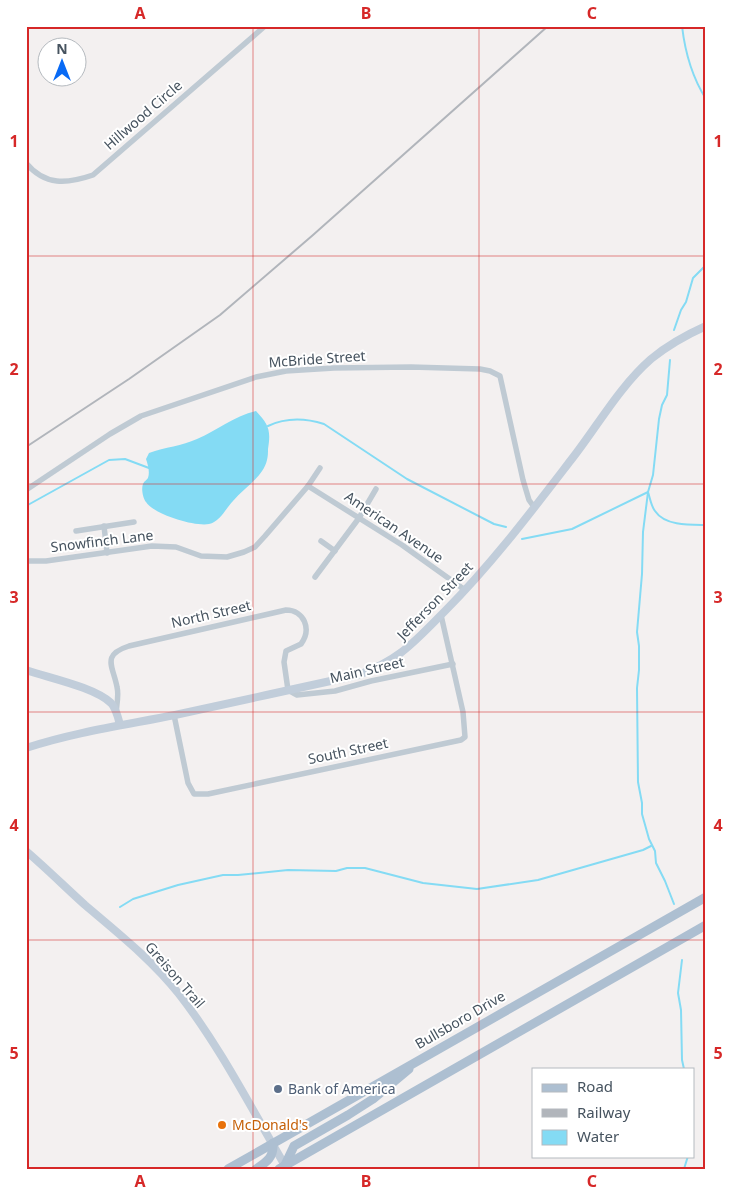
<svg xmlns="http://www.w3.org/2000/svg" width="732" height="1195" viewBox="0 0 732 1195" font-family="'Noto Sans',sans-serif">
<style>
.water{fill:#84dbf4}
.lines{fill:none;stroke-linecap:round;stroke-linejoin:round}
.stream{stroke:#84dbf4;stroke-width:2}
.street{stroke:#bfcad3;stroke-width:5.5}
.secondary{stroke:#c1cdda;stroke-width:8}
.primary{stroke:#adbfd1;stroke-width:9}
.rail{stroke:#b1b5bb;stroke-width:2}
.grid{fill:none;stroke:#d62828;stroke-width:1;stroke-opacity:0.55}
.service-dot{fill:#5c6f8a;stroke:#fff;stroke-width:2}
.food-dot{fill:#e8710a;stroke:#fff;stroke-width:2}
.labels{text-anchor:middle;stroke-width:4;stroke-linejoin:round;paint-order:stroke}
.street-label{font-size:14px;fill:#46535f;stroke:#fff}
.service-label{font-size:14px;fill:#4e5e75;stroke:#fff;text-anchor:start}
.food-label{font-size:14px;fill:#c56008;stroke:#fff;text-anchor:start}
.neatline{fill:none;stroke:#d62828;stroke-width:2}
.grid-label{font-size:16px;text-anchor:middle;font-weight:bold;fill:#d62828}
</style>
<rect width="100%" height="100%" fill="#f3f0f0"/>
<path class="water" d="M 256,411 C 269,425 271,430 268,449 C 268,452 268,456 267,460 C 263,477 244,488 233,501 C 226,508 220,522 209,524 C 195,527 153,514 146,502 C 143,498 141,489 143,484 C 144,481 147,480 148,478 C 150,472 148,465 146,459 L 149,453 C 165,447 182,446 197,439 C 218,430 234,416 256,411 Z"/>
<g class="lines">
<g class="stream">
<path d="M 682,26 C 685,52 692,77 706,99"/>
<path d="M 674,330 L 681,310 L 686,302 L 693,278 L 706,265"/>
<path d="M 670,360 L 667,395 L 662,405 L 659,419 L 653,475 L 648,492 L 643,532 L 642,574 L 637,632 L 639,646 L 639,670 L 637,688 L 638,782 L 642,803 L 642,814 L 649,839 L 655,851 L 656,863 L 665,881 L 674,904"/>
<path d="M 268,426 C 287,417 305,418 324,424 L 407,479 L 494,524 L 506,527"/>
<path d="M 648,492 C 650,498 651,506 655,511 C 665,526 690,525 706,525"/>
<path d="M 26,506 L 109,460 L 125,459 L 149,468"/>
<path d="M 522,539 L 572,529 L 648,492"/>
<path d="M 120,907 L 133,899 L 178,885 L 223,875 L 238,875 L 288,870 L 336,871 L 347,868 L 365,868 L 423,883 L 477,889 L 538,880 L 643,850 L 651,846"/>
<path d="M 682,960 L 678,993 L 681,1010 L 682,1060 L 684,1069"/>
<path d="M 693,1110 L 693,1132"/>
<path d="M 684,1169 L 688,1156"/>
</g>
<g class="street">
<path d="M 26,163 C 45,186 67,184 93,175 L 265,26"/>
<path d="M 308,486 L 402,545 L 465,590"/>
<path d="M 26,490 L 110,434 L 141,416 L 256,377 L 286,371 L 334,368 L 411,367 L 480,369 L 490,371 L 500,376 L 523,480 L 529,500 L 534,507"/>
<path d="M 104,526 L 107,553"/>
<path d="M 76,531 L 134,522"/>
<path d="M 321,541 L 335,551"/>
<path d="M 26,561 L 46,561 L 152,546 L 176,547 L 201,556 L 227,557 L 244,552 L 255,547 L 265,536 L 308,486 L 320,468"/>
<path d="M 315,577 L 359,518 L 376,489"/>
<path d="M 116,712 C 117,704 119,695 117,687 C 113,666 101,655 129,646 L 286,610 C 304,610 312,629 301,644 L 286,651 L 284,662 L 288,690 L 297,695 L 335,691 L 371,681 L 453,664"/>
<path d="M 174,715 L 188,783 L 194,794 L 208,794 L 461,740 L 465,737 L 463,712 L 441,615"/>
</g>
<g class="secondary">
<path d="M 26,670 C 49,678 94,687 111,703 C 116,708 118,717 120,725"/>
<path d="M 26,748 C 75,732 125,725 175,715 C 236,702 297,688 358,675 C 400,660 415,641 445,611 C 491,565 531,512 571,460 C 597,427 619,387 651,359 C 668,345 686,335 706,326"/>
<path d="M 26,851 C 46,868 65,887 85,905 C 118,933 152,960 179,994 C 221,1048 252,1110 287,1169"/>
</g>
<g class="primary">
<path d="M 285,1165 L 294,1146 L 348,1115 L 373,1099 L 409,1069"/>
<path d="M 228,1169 L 706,897"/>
<path d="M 256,1169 C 267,1162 274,1157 273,1143"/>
<path d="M 279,1169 L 706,925"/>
</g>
<path class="rail" d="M 26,447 L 129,379 L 220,315 L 313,235 L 548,26"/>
</g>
<path class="grid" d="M 253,26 L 253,1169M 479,26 L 479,1169M 26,256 L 706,256M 26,484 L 706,484M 26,712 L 706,712M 26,940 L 706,940"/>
<circle class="service-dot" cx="278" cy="1089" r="5"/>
<circle class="food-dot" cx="222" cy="1125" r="5"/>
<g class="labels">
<g class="street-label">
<text transform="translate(143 115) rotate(-41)" y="5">Hillwood Circle</text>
<text transform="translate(317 359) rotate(-4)" y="5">McBride Street</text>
<text transform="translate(394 527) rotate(34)" y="5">American Avenue</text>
<text transform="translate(102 541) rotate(-7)" y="5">Snowfinch Lane</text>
<text transform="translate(435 601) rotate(-46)" y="5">Jefferson Street</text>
<text transform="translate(211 614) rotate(-13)" y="5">North Street</text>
<text transform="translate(367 670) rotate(-13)" y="5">Main Street</text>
<text transform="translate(348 751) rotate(-12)" y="5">South Street</text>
<text transform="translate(175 975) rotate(49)" y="5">Greison Trail</text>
<text transform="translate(460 1020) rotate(-30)" y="5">Bullsboro Drive</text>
</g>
<g class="service-label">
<text x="288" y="1094">Bank of America</text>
</g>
<g class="food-label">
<text x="232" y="1130">McDonald's</text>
</g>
</g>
<rect width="732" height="1195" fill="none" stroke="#ffffff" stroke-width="55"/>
<rect x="532" y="1068" width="162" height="90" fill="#ffffff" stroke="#b5babf"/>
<rect x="542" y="1084" width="25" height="8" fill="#adbfd1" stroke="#b5babf"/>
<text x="577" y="1092" font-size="15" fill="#46535f">Road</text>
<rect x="542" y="1109" width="25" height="8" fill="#b1b5bb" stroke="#b5babf"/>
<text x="577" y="1118" font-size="15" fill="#46535f">Railway</text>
<rect x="542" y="1130" width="25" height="15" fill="#84dbf4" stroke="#b5babf"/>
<text x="577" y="1142" font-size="15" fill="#46535f">Water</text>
<g transform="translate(62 62)"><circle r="24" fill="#ffffff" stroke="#b5babf"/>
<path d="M0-4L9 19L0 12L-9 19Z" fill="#086af5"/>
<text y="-8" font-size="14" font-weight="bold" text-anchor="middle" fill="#46535f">N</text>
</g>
<rect x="28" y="28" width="676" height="1140" class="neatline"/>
<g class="grid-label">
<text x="140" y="19">A</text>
<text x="366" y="19">B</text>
<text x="592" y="19">C</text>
<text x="14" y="147">1</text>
<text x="718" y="147">1</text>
<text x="14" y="375">2</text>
<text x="718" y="375">2</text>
<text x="14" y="603">3</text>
<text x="718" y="603">3</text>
<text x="14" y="831">4</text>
<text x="718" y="831">4</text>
<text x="14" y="1059">5</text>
<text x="718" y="1059">5</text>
<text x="140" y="1187">A</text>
<text x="366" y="1187">B</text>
<text x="592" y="1187">C</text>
</g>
</svg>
